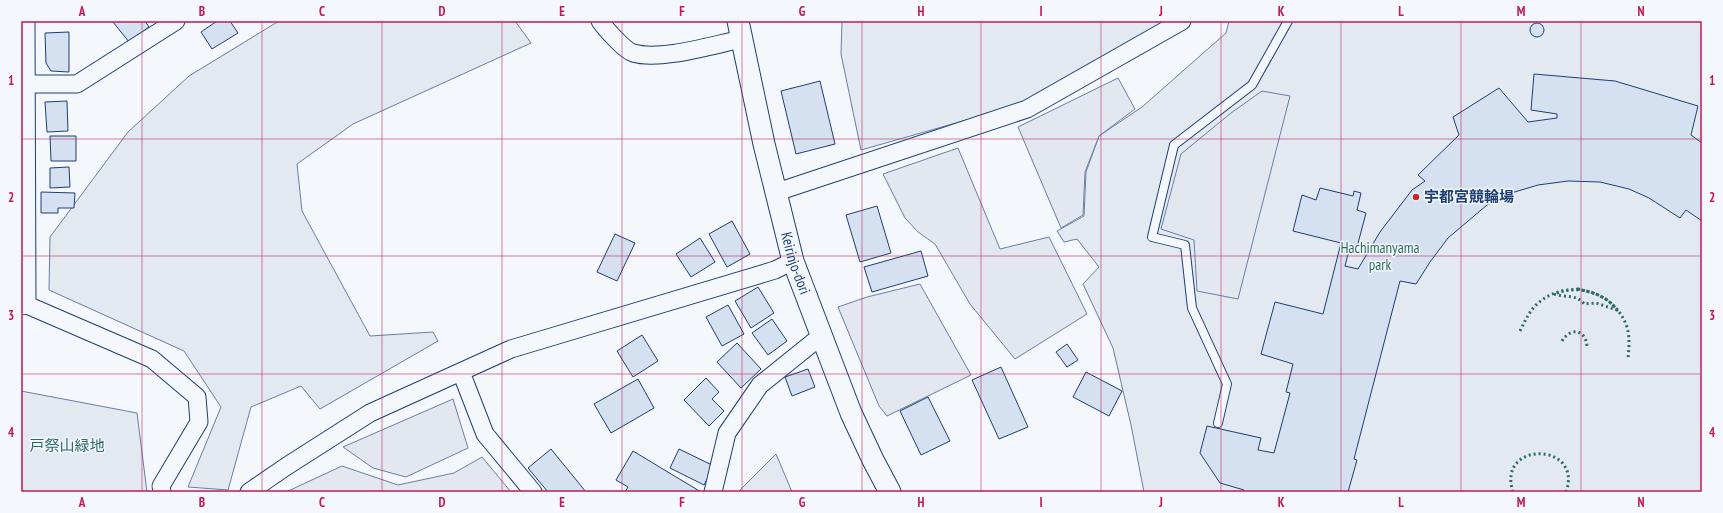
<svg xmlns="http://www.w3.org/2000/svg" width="1723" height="513" viewBox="0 0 1723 513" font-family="'PT Sans Narrow','Noto Sans JP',sans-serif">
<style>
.green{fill:#e3e9f0;stroke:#687fa3}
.parking{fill:#e3e8f0;stroke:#687fa3}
.building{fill:#d5e0f0;stroke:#1d3f73}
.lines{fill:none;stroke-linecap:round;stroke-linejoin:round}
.service-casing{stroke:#1d3f73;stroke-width:10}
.minor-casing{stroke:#1d3f73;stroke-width:19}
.tertiary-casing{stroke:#1d3f73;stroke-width:23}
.service{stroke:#f4f7fb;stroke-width:8}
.minor{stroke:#f4f7fb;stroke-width:17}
.tertiary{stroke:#f4f7fb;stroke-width:21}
.hedge{stroke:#2c6c60;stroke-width:3;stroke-dasharray:2 3;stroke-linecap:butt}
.grid{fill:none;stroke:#c2185b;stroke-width:1;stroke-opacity:0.55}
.poi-dot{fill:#c62828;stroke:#f4f7fb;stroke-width:1.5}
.labels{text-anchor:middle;stroke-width:3;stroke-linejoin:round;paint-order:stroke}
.poi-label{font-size:15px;font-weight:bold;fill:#1d3f73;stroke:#f4f7fb;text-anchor:start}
.park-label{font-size:15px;fill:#2c6c60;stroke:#f4f7fb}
.street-label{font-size:15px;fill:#1d3f73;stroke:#f4f7fb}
.neatline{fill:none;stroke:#c2185b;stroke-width:1.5}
.grid-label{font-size:13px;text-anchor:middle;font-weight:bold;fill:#c2185b}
</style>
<rect width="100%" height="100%" fill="#f4f7fb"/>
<g class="green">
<path d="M 279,21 L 515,21 L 531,43 L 353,124 L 297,164 L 302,211 L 370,336 L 433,332 L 438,341 L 320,409 L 301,386 L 251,407 L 228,490 L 188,487 L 221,407 L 184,351 L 49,290 L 50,237 L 128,132 L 189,76 Z"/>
<path d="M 842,21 L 1168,21 L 1030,102 L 861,150 L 841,54 Z"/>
<path d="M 1229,21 L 1702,21 L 1702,492 L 1144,492 L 1131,425 L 1113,348 L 1083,284 L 1099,267 L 1077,239 L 1064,242 L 1057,231 L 1084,216 L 1086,172 L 1099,136 L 1142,107 L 1226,33 Z"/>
<path d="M 21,391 L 137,413 L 147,492 L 21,492 Z"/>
<path d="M 776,454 L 792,492 L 738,492 Z"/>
</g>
<g class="parking">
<path d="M 1118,78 L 1135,109 L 1099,136 L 1085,172 L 1083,215 L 1061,228 L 1018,127 Z"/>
<path d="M 1262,91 L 1290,96 L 1238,299 L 1197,291 L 1194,240 L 1161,229 L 1181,154 L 1231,113 Z"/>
<path d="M 958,148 L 1000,249 L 1049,237 L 1087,314 L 1015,359 L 970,304 L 935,244 L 918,232 L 905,218 L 883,174 Z"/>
<path d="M 920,284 L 971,375 L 887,416 L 879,406 L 838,307 L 867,297 Z"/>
<path d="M 453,399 L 468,448 L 406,477 L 373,468 L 343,447 Z"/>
<path d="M 482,457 L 511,492 L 286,492 L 342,466 L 398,485 L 454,473 Z"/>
</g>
<g class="building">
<path d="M 114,21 L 145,21 L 149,27 L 129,42 L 113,22 Z"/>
<path d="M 217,21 L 230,21 L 238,33 L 212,49 L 201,32 Z"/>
<circle cx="1537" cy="30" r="7"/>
<path d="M 69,32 L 69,72 L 51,71 L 46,63 L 45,33 Z"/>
<path d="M 1534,74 L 1615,81 L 1698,106 L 1691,135 L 1702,143 L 1702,221 L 1686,210 L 1680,218 L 1649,198 L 1629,189 L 1600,182 L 1568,181 L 1538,185 L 1508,194 L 1487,205 L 1448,238 L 1430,262 L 1416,284 L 1400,281 L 1354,459 L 1357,460 L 1348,492 L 1243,492 L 1244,490 L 1220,483 L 1200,453 L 1207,426 L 1261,438 L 1258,450 L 1274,453 L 1290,393 L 1286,392 L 1293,364 L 1261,354 L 1275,302 L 1323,314 L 1341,243 L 1293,231 L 1302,195 L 1316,200 L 1320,188 L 1353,196 L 1354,191 L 1361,193 L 1357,210 L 1366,213 L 1357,247 L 1350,246 L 1345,266 L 1358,269 L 1380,232 L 1412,190 L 1425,181 L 1418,175 L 1459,135 L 1453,117 L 1499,88 L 1528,122 L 1557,118 L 1557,114 L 1531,110 Z"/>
<path d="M 820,81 L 835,144 L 796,154 L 781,91 Z"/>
<path d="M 67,101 L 68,131 L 47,132 L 45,102 Z"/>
<path d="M 50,136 L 76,136 L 76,161 L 51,161 Z"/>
<path d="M 69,167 L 70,187 L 50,188 L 50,168 Z"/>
<path d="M 41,192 L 75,193 L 74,208 L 58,208 L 58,213 L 41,213 Z"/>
<path d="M 877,206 L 891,253 L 860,262 L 846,215 Z"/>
<path d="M 732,221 L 750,254 L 727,267 L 709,234 Z"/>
<path d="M 615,234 L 635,243 L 617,281 L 597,272 Z"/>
<path d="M 700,238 L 715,262 L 691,277 L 676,254 Z"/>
<path d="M 921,251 L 928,276 L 872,292 L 864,267 Z"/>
<path d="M 758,287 L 774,313 L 751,328 L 735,301 Z"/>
<path d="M 728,305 L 744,334 L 722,346 L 706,317 Z"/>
<path d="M 772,319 L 787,341 L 768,355 L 752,333 Z"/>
<path d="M 642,335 L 658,361 L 633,377 L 617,351 Z"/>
<path d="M 737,343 L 761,369 L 741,388 L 717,362 Z"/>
<path d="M 1067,344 L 1078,360 L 1067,367 L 1056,352 Z"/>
<path d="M 1001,367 L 1028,427 L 999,439 L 972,380 Z"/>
<path d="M 808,369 L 815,387 L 792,396 L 785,377 Z"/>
<path d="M 1086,372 L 1122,391 L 1109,416 L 1073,397 Z"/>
<path d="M 706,378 L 719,392 L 712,399 L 724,411 L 709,426 L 684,400 Z"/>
<path d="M 638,379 L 654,408 L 611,433 L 594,404 Z"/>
<path d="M 928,397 L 950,441 L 921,455 L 900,411 Z"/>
<path d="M 551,449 L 586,492 L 548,492 L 528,468 Z"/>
<path d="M 679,449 L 714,466 L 704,485 L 670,468 Z"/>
<path d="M 633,451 L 701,492 L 625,492 L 628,487 L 616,480 Z"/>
</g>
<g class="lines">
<defs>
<path id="service" d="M 1218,423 L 1227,384 L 1192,308 L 1185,245 L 1152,237 L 1174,145 L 1252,85 L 1288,21"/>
<g id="minor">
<path d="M 26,21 L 27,305"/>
<path d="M 600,21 C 605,28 624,50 633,53 C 661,61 712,45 742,39"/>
<path d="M 27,84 L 77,84 L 176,21"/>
<path d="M 777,192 L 1027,109 L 1182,21"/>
<path d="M 21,306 L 27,305 L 152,359 L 197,397 L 199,422 L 161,486 L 162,492"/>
<path d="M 461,372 L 485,434 L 533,492"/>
<path d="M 249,492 L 287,466 L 370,413 L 511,349 L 775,270 L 793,261"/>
<path d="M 713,492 L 727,433 L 760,385 L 821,336"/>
</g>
<g id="tertiary">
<path id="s1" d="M 738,21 L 764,144 L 793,261 L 851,413 L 873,460 L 890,492"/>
</g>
</defs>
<use href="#service" class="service-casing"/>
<use href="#minor" class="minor-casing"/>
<use href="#tertiary" class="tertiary-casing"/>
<use href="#service" class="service"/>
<use href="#minor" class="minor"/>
<use href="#tertiary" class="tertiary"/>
<g class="hedge">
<path d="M 1578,289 C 1594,293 1607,296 1617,310 L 1596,303 L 1584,304 C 1577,294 1565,298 1554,294 L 1563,291 Z"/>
<path d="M 1520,331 C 1525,321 1529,312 1536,305 C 1565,277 1614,289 1627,327 C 1630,337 1629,348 1628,358"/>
<path d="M 1562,341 C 1571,326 1587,330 1587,348"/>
<path d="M 1513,492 C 1496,440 1584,442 1566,492"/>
</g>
</g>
<path class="grid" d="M 142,21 L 142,492M 262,21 L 262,492M 382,21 L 382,492M 502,21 L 502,492M 622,21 L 622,492M 742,21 L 742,492M 862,21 L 862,492M 981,21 L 981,492M 1101,21 L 1101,492M 1221,21 L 1221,492M 1341,21 L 1341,492M 1461,21 L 1461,492M 1581,21 L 1581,492M 21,139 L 1702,139M 21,256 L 1702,256M 21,374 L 1702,374"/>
<circle class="poi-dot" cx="1416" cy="197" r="4"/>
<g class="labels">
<g class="poi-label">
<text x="1424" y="202">宇都宮競輪場</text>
</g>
<g class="park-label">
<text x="1380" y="253">Hachimanyama<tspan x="1380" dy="17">park</tspan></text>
<text x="67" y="451">戸祭山緑地</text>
</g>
<g class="street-label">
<text dy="5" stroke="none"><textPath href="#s1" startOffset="249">Keirinjo-dori</textPath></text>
</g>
</g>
<rect width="1723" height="513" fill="none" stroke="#f4f7fb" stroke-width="44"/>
<rect x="22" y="22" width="1679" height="469" class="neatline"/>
<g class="grid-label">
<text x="82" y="16">A</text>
<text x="202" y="16">B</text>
<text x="322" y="16">C</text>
<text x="442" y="16">D</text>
<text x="562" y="16">E</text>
<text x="682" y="16">F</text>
<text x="802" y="16">G</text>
<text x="921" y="16">H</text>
<text x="1041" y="16">I</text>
<text x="1161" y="16">J</text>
<text x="1281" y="16">K</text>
<text x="1401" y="16">L</text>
<text x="1521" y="16">M</text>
<text x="1641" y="16">N</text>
<text x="11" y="85">1</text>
<text x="1712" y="85">1</text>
<text x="11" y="202">2</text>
<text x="1712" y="202">2</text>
<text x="11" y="320">3</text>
<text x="1712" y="320">3</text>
<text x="11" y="437">4</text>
<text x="1712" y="437">4</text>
<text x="82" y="507">A</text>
<text x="202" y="507">B</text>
<text x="322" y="507">C</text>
<text x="442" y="507">D</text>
<text x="562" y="507">E</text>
<text x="682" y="507">F</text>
<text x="802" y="507">G</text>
<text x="921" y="507">H</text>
<text x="1041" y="507">I</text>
<text x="1161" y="507">J</text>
<text x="1281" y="507">K</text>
<text x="1401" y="507">L</text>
<text x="1521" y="507">M</text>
<text x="1641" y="507">N</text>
</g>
</svg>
